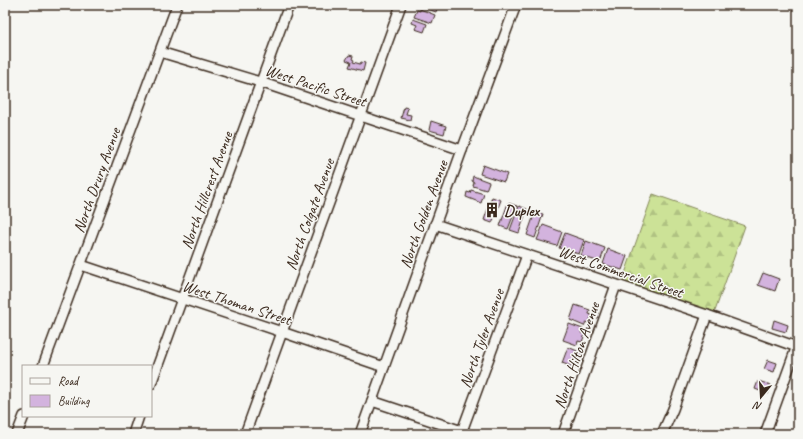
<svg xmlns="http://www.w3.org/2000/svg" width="803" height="439" viewBox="0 0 803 439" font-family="Caveat,sans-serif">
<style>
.forest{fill:url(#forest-firs);stroke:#84865a}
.building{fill:#d3b3de;stroke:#3b2a1e}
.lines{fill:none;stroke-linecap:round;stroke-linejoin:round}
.minor-casing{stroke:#3b2a1e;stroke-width:12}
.minor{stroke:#f6f6f2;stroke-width:9}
.labels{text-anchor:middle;stroke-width:3;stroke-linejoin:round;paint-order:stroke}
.street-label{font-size:16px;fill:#3b2a1e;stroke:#f6f6f2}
.poi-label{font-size:16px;font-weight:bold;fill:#3b2a1e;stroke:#f6f6f2;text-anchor:start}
</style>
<defs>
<pattern id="forest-firs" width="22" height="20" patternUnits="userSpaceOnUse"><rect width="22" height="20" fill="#cce297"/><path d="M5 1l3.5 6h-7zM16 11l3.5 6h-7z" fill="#b0c282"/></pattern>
</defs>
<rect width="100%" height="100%" fill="#f6f6f2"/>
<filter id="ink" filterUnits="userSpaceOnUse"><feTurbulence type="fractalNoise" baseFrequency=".025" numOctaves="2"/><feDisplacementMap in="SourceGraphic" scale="8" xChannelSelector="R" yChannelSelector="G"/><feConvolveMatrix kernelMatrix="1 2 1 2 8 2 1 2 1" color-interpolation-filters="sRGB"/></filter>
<g filter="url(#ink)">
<path class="forest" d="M 653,194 L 745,226 L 714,314 L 622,282 Z"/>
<g class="building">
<path d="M 422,5 L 438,5 L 436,12 L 421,7 Z"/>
<path d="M 420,9 L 435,15 L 432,23 L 414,17 L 417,10 L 420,11 Z"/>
<path d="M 413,19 L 427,24 L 424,32 L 415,29 L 417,25 L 412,23 Z"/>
<path d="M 349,55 L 353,56 L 352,59 L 354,60 L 353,62 L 360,64 L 361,62 L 365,63 L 363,71 L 349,67 L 351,62 L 346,60 Z"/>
<path d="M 404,107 L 408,108 L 406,114 L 411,115 L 410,120 L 401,118 Z"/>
<path d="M 431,121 L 446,126 L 444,134 L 429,130 Z"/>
<path d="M 483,165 L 507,174 L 504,182 L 480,174 Z"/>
<path d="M 473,176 L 489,182 L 486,190 L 473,186 L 474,182 L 472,181 Z"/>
<path d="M 471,190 L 484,194 L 481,203 L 466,197 L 467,192 L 470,193 Z"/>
<path d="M 492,197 L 501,200 L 492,223 L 484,220 Z"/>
<path d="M 508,203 L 517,206 L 508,229 L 500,226 Z"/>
<path d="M 519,206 L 527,209 L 519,233 L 510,230 Z"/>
<path d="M 535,212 L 543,214 L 535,238 L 527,235 Z"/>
<path d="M 543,225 L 562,232 L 557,246 L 537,240 Z"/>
<path d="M 565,233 L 584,240 L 579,254 L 559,248 Z"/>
<path d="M 586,241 L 605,248 L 600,262 L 581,256 Z"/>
<path d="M 608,249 L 627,256 L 622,270 L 603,264 Z"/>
<path d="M 763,273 L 779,279 L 775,291 L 758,285 Z"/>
<path d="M 575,305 L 590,310 L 589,314 L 592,315 L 589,323 L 586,322 L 584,326 L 570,320 Z"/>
<path d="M 774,320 L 788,325 L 786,332 L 772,328 Z"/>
<path d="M 569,324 L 583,329 L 581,333 L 585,334 L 582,342 L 578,341 L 577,345 L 563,340 Z"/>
<path d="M 568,347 L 582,353 L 576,368 L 562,363 Z"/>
<path d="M 768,360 L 777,363 L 774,372 L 764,369 Z"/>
<path d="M 758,381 L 771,385 L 768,394 L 755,389 Z"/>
</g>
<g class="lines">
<defs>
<g id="minor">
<path d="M 160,52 L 260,82 L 462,150"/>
<path d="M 435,224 L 707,315 L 797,347"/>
<path d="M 81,265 L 282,332 L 384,367"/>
<path d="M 43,366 L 177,5"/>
<path d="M 151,384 L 289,5"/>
<path d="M 372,401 L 462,431 L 468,434"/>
<path d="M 462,431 L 527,255"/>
<path d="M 17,434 L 24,416"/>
<path d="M 133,434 L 139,416"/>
<path d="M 245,434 L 401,5"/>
<path d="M 360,434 L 462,150 L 516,5"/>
<path d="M 563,434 L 616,285"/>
<path d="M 662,434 L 673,409 L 707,315"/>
<path d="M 765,434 L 798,343"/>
</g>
</defs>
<use href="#minor" class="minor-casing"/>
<use href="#minor" class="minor"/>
</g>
</g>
<defs>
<symbol id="building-bare" viewBox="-9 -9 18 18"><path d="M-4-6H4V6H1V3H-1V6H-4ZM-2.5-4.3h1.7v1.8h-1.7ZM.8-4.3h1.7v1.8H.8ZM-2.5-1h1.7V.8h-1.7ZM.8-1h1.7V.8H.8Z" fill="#3b2a1e" stroke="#f6f6f2" stroke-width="2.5" paint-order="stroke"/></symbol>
</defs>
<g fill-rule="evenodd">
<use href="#building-bare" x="481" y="199" width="22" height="22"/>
</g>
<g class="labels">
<g class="street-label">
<text transform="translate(316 85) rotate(18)" y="6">West Pacific Street</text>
<text transform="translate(96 180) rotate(-70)" y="6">North Drury Avenue</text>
<text transform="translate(206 190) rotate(-70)" y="6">North Hillcrest Avenue</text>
<text transform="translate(309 214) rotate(-70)" y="6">North Colgate Avenue</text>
<text transform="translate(423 214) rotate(-70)" y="6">North Golden Avenue</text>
<text transform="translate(621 271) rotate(19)" y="6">West Commercial Street</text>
<text transform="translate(237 302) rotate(18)" y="6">West Thoman Street</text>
<text transform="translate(481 338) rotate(-70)" y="6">North Tyler Avenue</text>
<text transform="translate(576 355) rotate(-71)" y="6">North Hilton Avenue</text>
</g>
<g class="poi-label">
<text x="504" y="216">Duplex</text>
</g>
</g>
<rect width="803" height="439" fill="none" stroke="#f6f6f2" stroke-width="20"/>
<rect x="10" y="10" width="783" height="419" fill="none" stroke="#3b2a1e" stroke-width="1.5" filter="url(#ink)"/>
<rect x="22" y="365" width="130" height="52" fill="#f6f6f2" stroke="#aba49d"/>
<rect x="30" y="378" width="20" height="6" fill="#f6f6f2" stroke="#aba49d"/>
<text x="58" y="385" font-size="12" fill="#3b2a1e">Road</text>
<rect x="30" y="395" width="20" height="12" fill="#d3b3de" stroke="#aba49d"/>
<text x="58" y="405" font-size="12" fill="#3b2a1e">Building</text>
<g transform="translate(761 397) rotate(198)" stroke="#f6f6f2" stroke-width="3" paint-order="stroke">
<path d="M0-3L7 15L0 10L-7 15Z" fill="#3b2a1e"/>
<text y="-6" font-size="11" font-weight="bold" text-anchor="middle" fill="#3b2a1e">N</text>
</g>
</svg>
